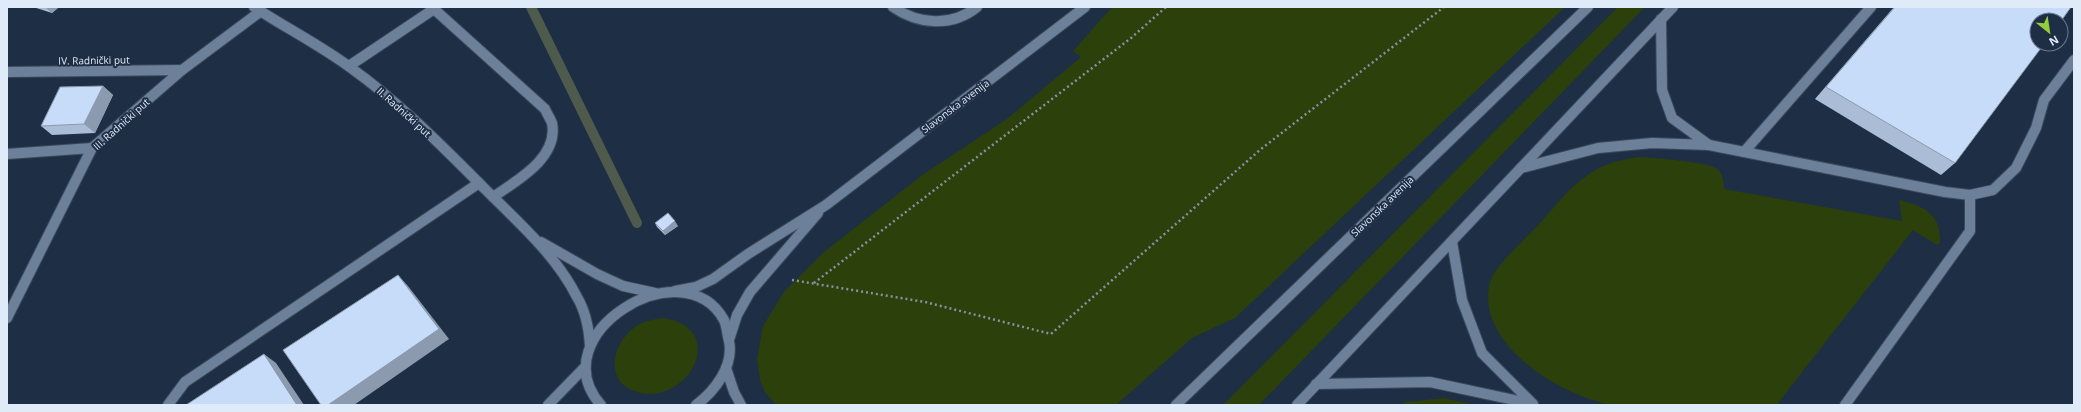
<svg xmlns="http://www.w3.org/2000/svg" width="2081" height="412" viewBox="0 0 2081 412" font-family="'Open Sans',sans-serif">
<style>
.green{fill:#2c400b}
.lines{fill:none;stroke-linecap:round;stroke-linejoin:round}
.stream{stroke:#4e5a4b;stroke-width:10}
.service-casing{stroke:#3b495c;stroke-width:12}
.minor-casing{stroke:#3b495c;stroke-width:12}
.secondary-casing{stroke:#3b495c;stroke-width:12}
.path{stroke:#8492a3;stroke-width:2.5;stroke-dasharray:2 3;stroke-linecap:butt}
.service{stroke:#6c809a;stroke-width:10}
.minor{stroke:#6c809a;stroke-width:10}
.secondary{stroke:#6c809a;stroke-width:10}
.wall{fill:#abbdd6}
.shaded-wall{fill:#8b9aae}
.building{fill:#c7dcf9;stroke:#8b9aae}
.labels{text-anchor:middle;stroke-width:4;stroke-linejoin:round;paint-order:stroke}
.street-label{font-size:10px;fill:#e0ebf9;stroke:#1e2e44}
</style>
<rect width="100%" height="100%" fill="#1e2e44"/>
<g class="green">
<path d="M 1112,7 L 1565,7 L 1235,318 L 1192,338 L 1116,405 L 776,405 L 765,392 L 760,380 L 757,359 L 763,326 L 784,292 L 824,252 L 921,176 L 1007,119 L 1081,57 L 1073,51 Z"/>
<path d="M 1618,7 L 1645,7 L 1259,405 L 1223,405 Z"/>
<path d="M 1640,157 C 1653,158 1710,162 1717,169 C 1724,175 1723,181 1724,189 L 1902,221 L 1899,200 C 1924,206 1941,214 1940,242 L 1937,245 L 1913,230 L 1778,403 L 1781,405 C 1742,405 1703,405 1663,405 C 1647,405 1628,408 1612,405 C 1561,396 1474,344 1490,282 C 1493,268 1527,237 1538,225 C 1572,188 1586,163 1640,157 Z"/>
<path d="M 664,318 C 732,330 685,410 634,391 C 603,379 614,341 635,327 C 643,321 654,319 664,318 Z"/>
<path d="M 1444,398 L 1475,405 L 1400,405 L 1406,402 Z"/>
</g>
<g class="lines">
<path class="stream" d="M 531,7 L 637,223"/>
<defs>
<g id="service">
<path d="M 893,7 C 919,25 952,27 977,7"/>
<path d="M 349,66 L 434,9 L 545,109 C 547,114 550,118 552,123 C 559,158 516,181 493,197"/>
<path d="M 1709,145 L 1945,192 L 1970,195 L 1993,190 L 2016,168 L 2036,128 L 2044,100 L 2074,60"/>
<path d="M 1744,152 L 1871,7"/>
<path d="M 1521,168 L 1598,148 L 1652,143 L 1709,145 L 1672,118 L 1662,90 L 1661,19"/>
<path d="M 1316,384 L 1430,382 L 1533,404 L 1482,353 L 1462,300 L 1452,242"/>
<path d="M 168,405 L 185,382 L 479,183"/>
<path d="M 1845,405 L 1970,231 L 1970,195"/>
</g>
<g id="minor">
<path d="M 254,7 C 286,28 320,45 351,68 C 400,103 443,147 485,189 C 518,222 556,255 577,297 C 586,312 589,329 590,346"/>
<path d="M 7,72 L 182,70"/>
<path d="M 7,154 L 92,148"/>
<path d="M 541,242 L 597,274 L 623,286 L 655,293"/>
<path d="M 675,291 L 696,287 L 713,279 L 748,254 L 826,205 L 1085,7"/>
<path d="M 7,318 L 92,148 L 182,70 L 261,11"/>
<path d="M 730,337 L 737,315 L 750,292 L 818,213"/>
<path d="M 548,405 L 585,367"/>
<path d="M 601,405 C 539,335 683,246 724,320 C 727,326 727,335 729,341 C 734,366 715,391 696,405"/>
</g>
<g id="secondary">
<path d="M 726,368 L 734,392 L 741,405"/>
<path d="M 1176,405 L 1588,7"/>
<path d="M 1297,405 L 1673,7"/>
</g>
</defs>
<use href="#service" class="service-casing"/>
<use href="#minor" class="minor-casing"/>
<use href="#secondary" class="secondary-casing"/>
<g class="path">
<path d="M 792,280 L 925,302 L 1051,334 L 1261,149 L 1444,7"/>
<path d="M 814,283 L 1131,38 L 1166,7"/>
</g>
<use href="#service" class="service"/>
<use href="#minor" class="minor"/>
<use href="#secondary" class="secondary"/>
</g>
<g class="wall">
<path d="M 33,7 L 59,7 L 52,13 Z"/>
<path d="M 1894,7 L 2071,7 L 1955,163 L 1941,175 L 1815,99 Z"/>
<path d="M 103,86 L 113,95 L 95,133 L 52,135 L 41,126 Z"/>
<path d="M 655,223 L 678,226 L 665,235 L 657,227 Z"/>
</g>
<g class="shaded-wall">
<path d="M 47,7 L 59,7 L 52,13 L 46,8 Z"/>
<path d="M 103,86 L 113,95 L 95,133 L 84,124 Z"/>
<path d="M 675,221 L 678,226 L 665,235 L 663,231 Z"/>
<path d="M 398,275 L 408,286 L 449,339 L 354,405 L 328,405 Z"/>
<path d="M 264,354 L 276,363 L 304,405 L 297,405 Z"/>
</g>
<g class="building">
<path d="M 1895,7 L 2071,7 L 2061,21 L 2061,20 L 2037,20 L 2037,44 L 2044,44 L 1955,163 L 1826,87 Z"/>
<path d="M 103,86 L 84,124 L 41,126 L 60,87 Z"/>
<path d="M 668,213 L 675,221 L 663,231 L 655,223 Z"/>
<path d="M 398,275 L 439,329 L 328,405 L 321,405 L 283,350 Z"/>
<path d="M 264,354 L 297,405 L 186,405 Z"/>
</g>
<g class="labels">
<g class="street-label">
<text transform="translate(94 60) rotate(-1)" y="4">IV. Radnički put</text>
<text transform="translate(955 106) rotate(-37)" y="4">Slavonska avenija</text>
<text transform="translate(404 112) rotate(42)" y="4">II. Radnički put</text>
<text transform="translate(121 124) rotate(-42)" y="4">III. Radnički put</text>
<text transform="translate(1382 206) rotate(-44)" y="4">Slavonska avenija</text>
</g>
</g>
<rect width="2081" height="412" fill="none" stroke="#e0ebf9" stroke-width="16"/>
<g transform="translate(2049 32) rotate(150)"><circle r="19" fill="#1e2e44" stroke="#6c7a8c"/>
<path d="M0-3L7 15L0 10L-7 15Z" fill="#95cc3b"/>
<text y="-6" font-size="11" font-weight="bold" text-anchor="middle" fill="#e0ebf9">N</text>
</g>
</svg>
